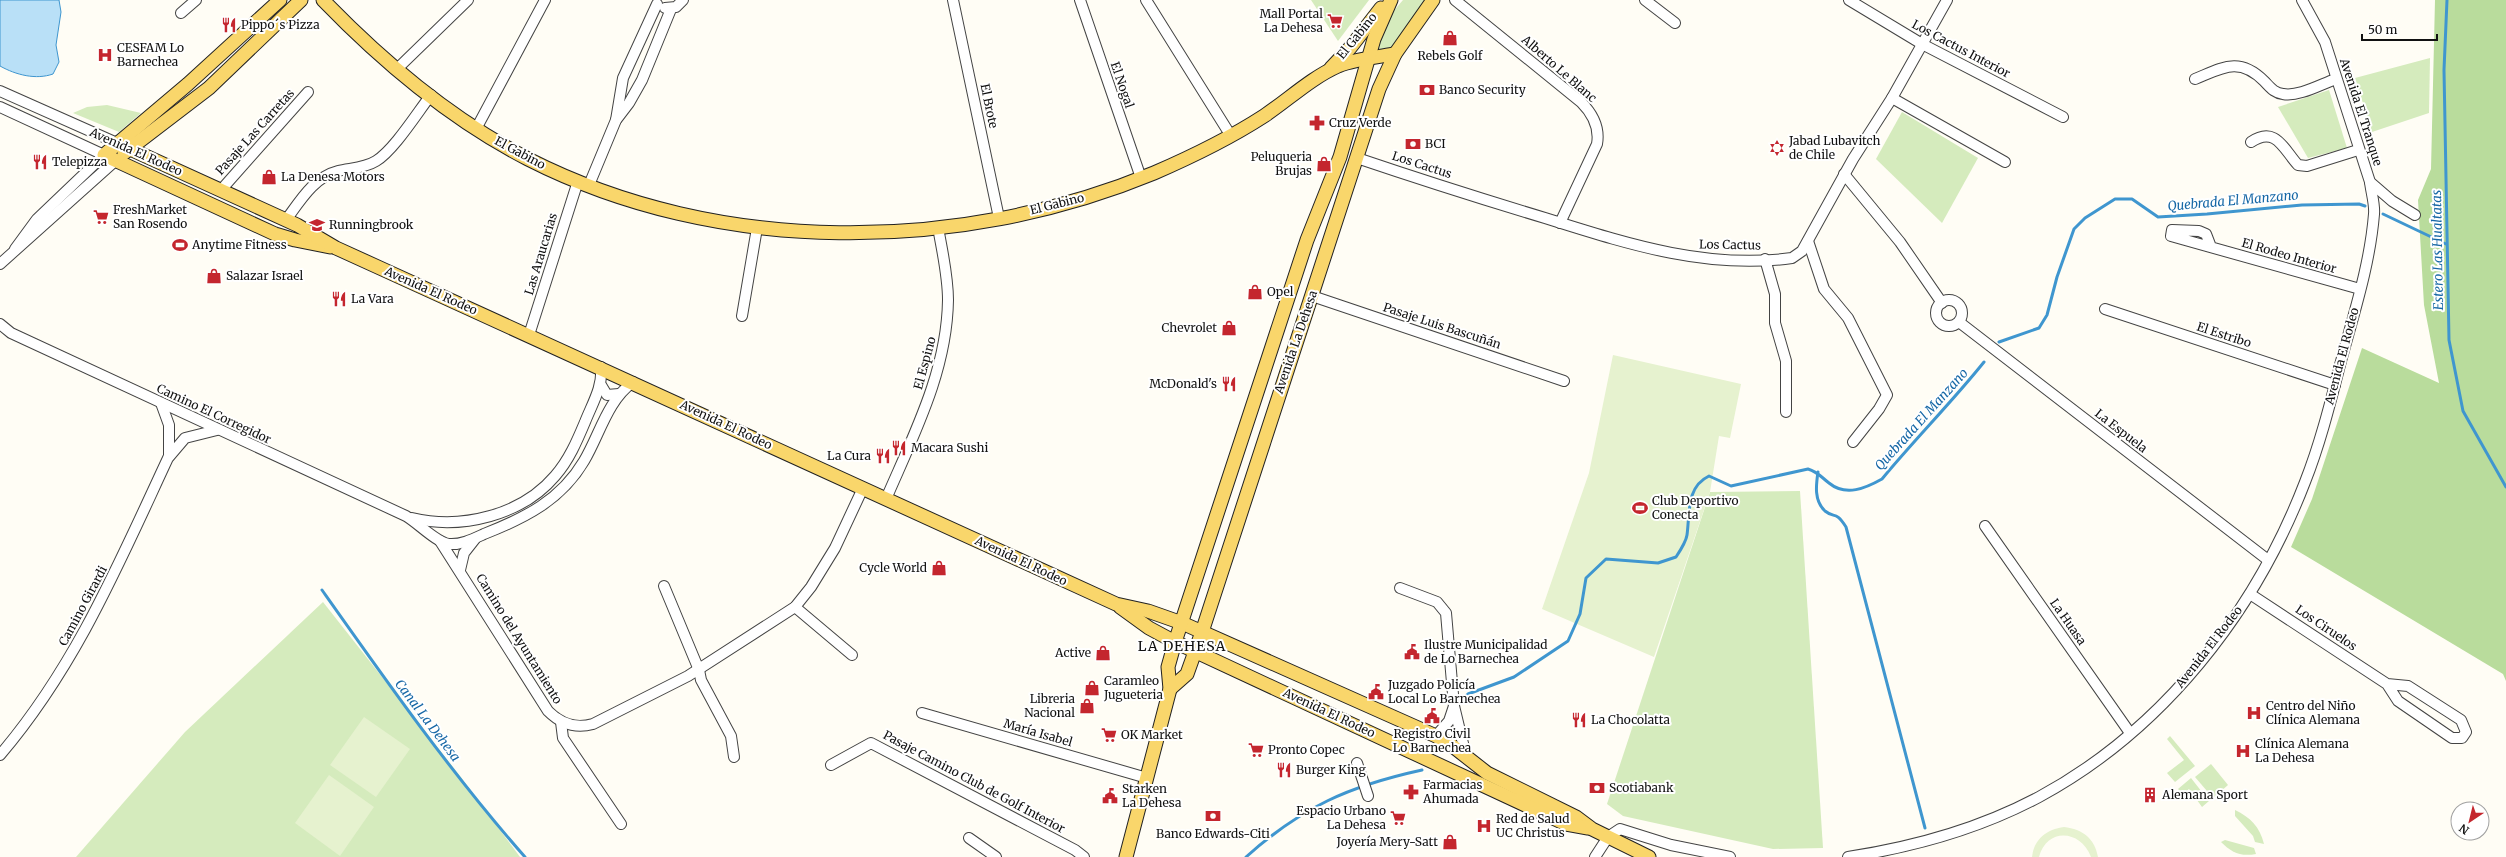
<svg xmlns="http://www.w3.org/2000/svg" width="2506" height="857" viewBox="0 0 2506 857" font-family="Merriweather,serif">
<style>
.green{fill:#d5ebbd}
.forest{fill:#b9dc9c}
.pitch{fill:#e6f2cf}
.water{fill:#b9e0f7;stroke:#3f96cf}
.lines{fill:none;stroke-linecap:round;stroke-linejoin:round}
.stream{stroke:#3f96cf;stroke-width:3}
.minor-casing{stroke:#444;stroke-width:12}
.major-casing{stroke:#222;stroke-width:15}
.minor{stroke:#fff;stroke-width:10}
.major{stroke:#f9d66b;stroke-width:13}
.labels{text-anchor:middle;stroke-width:4;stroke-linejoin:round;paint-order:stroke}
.poi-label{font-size:12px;fill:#111;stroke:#fff;text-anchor:start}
.street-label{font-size:12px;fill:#111;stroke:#fff}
.water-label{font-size:13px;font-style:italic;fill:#1768a6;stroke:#fff}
.quarter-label{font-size:14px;letter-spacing:1px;fill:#111;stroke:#fff}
</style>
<rect width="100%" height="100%" fill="#fffdf5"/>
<g class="green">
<path d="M 1311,0 L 1369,0 L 1338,41 Z"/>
<path d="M 1403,0 L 1426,0 L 1393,50 L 1376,56 L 1386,20 Z"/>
<path d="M 2430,58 L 2429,113 L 2372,132 L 2355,78 Z"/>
<path d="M 2329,90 L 2347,148 L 2308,158 L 2278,107 Z"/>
<path d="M 107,105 L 141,113 L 119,132 L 73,113 L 87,107 Z"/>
<path d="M 1902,112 L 1978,158 L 1942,223 L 1876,159 Z"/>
<path d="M 1800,491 L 1823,848 L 1773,849 L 1623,816 L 1607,804 L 1710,492 Z"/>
<path d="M 323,602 L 460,776 L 520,857 L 76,857 L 185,732 Z"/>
<path d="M 2170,736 L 2195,766 L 2175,782 L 2167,773 L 2184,760 L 2167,739 Z"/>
<path d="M 2211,764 L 2228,785 L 2213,798 L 2195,777 Z"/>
<path d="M 2191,778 L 2209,801 L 2202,807 L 2189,789 L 2183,794 L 2178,789 Z"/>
<path d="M 2235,810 C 2250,817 2260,827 2264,844 L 2255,842 L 2253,836 L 2235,816 Z"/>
<path d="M 2225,840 L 2254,848 L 2256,854 C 2240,857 2231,852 2221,842 Z"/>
</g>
<path class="forest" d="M 2435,0 L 2506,0 L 2506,681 L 2503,674 L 2291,547 L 2312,499 L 2362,348 L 2439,383 L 2424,305 L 2418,200 L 2431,169 Z"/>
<g class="pitch">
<path d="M 1613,355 L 1741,384 L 1730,438 L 1719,436 L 1710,492 L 1654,657 L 1542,609 L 1589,473 Z"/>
<path d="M 364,717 L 410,749 L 376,797 L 330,765 Z"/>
<path d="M 329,775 L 374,807 L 340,856 L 295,823 Z"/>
<path d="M 2064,827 C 2083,829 2095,839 2098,857 L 2091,857 C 2081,830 2047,827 2039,857 L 2032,857 C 2034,839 2047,829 2064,827 Z"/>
</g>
<path class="water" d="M 0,0 L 59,0 L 61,12 L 56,45 L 59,62 L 53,74 C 36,80 16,75 0,66 Z"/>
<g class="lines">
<g class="stream">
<path d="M 2447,0 L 2444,70 L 2449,340 L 2463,411 L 2506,487"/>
<path d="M 2383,214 L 2446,244"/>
<path d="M 1999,342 L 2039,328 L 2047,315 L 2057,277 L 2074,229 L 2085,218 L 2115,199 L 2132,199 L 2158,217 L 2207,214 L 2302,205 L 2359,204 L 2365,206"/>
<path d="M 1818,472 C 1816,485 1814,501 1825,511 C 1835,519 1835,510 1846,527 L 1925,828"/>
<path d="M 322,590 C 387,682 451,773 525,857"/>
<path d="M 1462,700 L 1468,694 L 1514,677 L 1568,641 L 1580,614 L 1586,578 L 1606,559 L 1658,563 L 1676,557 C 1680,551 1686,542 1687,535 C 1690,513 1686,487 1709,476 L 1731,486 L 1808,469 C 1818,472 1821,477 1829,483 C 1846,497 1866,488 1882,479 C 1915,439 1952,402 1984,362"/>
<path d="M 1246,857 C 1302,807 1349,786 1422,770"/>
</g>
<defs>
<g id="minor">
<path d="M 953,0 L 999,218"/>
<path d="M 1080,0 L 1141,178"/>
<path d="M 1146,0 L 1231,136"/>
<path d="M 1455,0 L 1581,102 C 1593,114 1600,127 1597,144 L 1560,223"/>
<path d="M 1645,0 L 1675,23"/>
<path d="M 1849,0 L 1922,44 L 2063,117"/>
<path d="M 2302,0 L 2325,42 L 2370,182 L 2392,201 L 2415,215"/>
<path d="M 665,8 L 676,7 L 683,0"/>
<path d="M 181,13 L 196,0"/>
<path d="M 398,68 L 468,0"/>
<path d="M 2195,79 C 2222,68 2239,56 2264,81 C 2270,87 2274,93 2283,94 C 2299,97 2321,84 2336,79"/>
<path d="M 0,91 L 117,143"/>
<path d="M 1892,98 L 2005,162"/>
<path d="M 0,107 L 104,155 L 37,219 L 15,249"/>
<path d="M 616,120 L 623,78 L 657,4"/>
<path d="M 476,129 L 545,0"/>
<path d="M 2251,142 C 2276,125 2284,150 2298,165 L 2307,166 L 2358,150"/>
<path d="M 1357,158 C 1419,179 1482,199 1545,218 C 1625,243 1706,270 1792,258 L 1802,251 L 1853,159 L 1892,98 L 1947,0"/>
<path d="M 1844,174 L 1900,242 L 1942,303"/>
<path d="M 589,185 L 616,120 L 629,103 L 642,80 L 671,9"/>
<path d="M 221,190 L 308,92"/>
<path d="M 286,220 C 300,201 314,177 338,171 C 351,168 365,168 376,161 C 394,150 417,113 431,95"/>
<path d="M 1808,241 L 1824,289 L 1848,318 L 1887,395 L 1879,409 L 1853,442"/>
<path d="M 2211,247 L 2206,234 L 2199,231 L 2172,230 L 2171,236 L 2360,289"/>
<path d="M 1765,259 L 1775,294 L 1775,323 L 1786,361 L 1786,412"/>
<path d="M 0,264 L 115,161"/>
<path d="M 1312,296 L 1564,381"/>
<circle cx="1949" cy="313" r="13"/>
<path d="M 2105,309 L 2335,385"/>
<path d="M 742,316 L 757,228"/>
<path d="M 1959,322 L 2268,560"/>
<path d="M 0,324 L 11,333 L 406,516 C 418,523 437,543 449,544 C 461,545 473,539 484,534 C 525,518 561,500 584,461 C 600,434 607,401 633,382"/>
<path d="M 529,335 L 578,181"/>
<path d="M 601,385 L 607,395 L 619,394"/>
<path d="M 161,403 L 169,425 L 169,456"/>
<path d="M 886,499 C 914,434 947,371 948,300 C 948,275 942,251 938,227"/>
<path d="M 412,518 C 462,530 522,515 555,476 C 569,460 577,441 585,422 C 592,404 603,387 601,367"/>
<path d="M 1985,526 L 2130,733"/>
<path d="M 440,541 L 548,711 C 561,724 575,729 593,724 L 688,676 L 795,607 L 811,587 L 835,548 L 863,488"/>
<path d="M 460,570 L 464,553 L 475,539"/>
<path d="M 664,586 L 699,670 L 701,680 L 731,736 L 734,757"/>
<path d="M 1400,588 L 1437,602 L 1446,613 L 1454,706 L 1466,756"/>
<path d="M 2250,594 L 2387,684 L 2398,701 L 2452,738 L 2462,738 L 2466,732 L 2461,720 L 2408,686 L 2387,684"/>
<path d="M 795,607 L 852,655"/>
<path d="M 922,713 L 1147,778"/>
<path d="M 561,722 L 563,738 L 621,824"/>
<path d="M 1436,736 L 1449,721 L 1454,706"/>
<path d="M 0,755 C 76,666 119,563 168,458 L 185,438 L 217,430"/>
<path d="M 1357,763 L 1368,796"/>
<path d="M 831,765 L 871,743 L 1075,850 L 1084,857"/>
<path d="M 969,838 L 996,857"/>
<path d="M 1595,857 L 1608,837 L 1620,829 L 1671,845 L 1730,857"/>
<path d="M 1848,857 C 1914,847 1979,829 2039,797 C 2163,730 2255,612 2305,482 C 2320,444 2330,404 2340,365 C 2353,316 2370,265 2374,214 C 2375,204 2371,192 2370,182"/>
</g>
<g id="major">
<path d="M 280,0 L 188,84 L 104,155 L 275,234 L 295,240 L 330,247"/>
<path d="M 323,0 C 382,61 452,120 528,159 C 719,256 958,254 1154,173 C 1191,157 1230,138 1264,116 C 1288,100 1311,78 1338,66 C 1355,59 1377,57 1395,54"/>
<path d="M 1331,68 L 1350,48 L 1381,8"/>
<path d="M 117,143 L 297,225 L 336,248 L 380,268 L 1116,604 L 1148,611 L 1182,623 L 1436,736 L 1450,744 L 1487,773 L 1576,817 L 1592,829 L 1649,857"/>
<path d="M 124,153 L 209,88 L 301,0"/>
<path d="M 1120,607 L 1149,628 L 1175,642 L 1566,824 L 1588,828"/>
<path d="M 1170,689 L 1187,674 L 1202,632 L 1379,89 L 1395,54 L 1433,0"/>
<path d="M 1126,857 L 1170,689 L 1168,667 L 1175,642 L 1307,240 L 1340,157 L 1374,39 L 1391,0"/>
</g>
</defs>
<use href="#minor" class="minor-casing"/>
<use href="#major" class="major-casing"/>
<use href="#minor" class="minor"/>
<use href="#major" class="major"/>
</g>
<defs>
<symbol id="supermarket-bare" viewBox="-9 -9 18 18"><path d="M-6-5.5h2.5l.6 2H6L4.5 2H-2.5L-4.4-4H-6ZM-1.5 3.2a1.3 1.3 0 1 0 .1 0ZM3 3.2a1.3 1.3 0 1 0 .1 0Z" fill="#c4262e" stroke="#fff" stroke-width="2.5" paint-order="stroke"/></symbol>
<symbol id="restaurant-bare" viewBox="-9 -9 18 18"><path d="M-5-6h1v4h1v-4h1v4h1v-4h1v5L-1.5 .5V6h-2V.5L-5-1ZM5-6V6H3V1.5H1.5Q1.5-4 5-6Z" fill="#c4262e" stroke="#fff" stroke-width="2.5" paint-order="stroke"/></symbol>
<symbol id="shop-bare" viewBox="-9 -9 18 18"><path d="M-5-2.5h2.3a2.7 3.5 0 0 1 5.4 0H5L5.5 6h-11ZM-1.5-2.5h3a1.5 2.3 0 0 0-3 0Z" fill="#c4262e" stroke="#fff" stroke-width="2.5" paint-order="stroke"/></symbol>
<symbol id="hospital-bare" viewBox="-9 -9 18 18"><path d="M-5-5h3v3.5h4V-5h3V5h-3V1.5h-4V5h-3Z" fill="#c4262e" stroke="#fff" stroke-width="2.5" paint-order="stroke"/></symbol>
<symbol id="bank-bare" viewBox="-9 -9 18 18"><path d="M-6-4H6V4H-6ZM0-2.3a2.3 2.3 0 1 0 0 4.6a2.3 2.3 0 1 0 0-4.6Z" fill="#c4262e" stroke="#fff" stroke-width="2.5" paint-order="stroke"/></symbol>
<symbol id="pharmacy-bare" viewBox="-9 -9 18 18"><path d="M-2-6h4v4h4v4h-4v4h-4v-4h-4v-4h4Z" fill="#c4262e" stroke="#fff" stroke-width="2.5" paint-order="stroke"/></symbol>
<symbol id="synagogue-bare" viewBox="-9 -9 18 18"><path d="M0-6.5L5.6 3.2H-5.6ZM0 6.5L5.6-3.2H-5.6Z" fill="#c4262e" stroke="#fff" stroke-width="2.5" paint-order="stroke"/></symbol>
<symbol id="school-bare" viewBox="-9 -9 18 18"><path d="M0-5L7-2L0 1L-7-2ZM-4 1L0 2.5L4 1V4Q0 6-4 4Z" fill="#c4262e" stroke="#fff" stroke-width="2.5" paint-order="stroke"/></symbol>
<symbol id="stadium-bare" viewBox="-9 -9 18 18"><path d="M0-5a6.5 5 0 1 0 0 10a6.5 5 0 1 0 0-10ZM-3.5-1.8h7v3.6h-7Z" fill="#c4262e" stroke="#fff" stroke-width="2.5" paint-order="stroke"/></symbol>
<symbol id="civic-bare" viewBox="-9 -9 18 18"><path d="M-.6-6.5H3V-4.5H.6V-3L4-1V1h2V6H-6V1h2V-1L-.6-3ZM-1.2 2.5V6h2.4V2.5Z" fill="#c4262e" stroke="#fff" stroke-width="2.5" paint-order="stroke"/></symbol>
<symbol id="building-bare" viewBox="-9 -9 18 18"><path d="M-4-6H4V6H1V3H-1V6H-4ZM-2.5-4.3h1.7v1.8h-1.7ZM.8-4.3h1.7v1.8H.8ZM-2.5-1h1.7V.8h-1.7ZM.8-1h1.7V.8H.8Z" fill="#c4262e" stroke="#fff" stroke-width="2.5" paint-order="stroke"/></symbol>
</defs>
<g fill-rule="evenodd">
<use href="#supermarket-bare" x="1324" y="10" width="22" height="22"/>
<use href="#restaurant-bare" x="218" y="14" width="22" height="22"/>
<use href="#shop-bare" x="1439" y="27" width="22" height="22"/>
<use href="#hospital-bare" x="94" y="44" width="22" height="22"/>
<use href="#bank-bare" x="1416" y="79" width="22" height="22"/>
<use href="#pharmacy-bare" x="1306" y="112" width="22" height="22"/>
<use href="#bank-bare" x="1402" y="133" width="22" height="22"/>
<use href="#synagogue-bare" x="1766" y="137" width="22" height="22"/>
<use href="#restaurant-bare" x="29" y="151" width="22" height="22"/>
<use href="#shop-bare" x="1313" y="153" width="22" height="22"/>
<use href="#shop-bare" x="258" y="166" width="22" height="22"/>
<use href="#supermarket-bare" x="90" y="206" width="22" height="22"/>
<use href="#school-bare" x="306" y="214" width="22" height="22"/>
<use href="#stadium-bare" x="169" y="234" width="22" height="22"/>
<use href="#shop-bare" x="203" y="265" width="22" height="22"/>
<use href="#shop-bare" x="1244" y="281" width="22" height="22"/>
<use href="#restaurant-bare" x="328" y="288" width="22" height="22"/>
<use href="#shop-bare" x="1218" y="317" width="22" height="22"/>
<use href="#restaurant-bare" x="1218" y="373" width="22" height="22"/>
<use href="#restaurant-bare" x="888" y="437" width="22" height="22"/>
<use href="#restaurant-bare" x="872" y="445" width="22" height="22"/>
<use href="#stadium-bare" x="1629" y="497" width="22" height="22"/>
<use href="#shop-bare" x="928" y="557" width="22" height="22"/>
<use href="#civic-bare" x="1401" y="641" width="22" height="22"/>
<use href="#shop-bare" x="1092" y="642" width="22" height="22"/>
<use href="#shop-bare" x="1081" y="677" width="22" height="22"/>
<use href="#civic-bare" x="1365" y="681" width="22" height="22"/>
<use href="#shop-bare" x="1076" y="695" width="22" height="22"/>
<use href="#hospital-bare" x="2243" y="702" width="22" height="22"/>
<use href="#civic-bare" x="1421" y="705" width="22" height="22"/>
<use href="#restaurant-bare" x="1568" y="709" width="22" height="22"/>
<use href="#supermarket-bare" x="1098" y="724" width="22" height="22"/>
<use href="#supermarket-bare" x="1245" y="739" width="22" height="22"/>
<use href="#hospital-bare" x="2232" y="740" width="22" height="22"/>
<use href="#restaurant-bare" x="1273" y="759" width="22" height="22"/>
<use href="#bank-bare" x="1586" y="777" width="22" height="22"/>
<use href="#pharmacy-bare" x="1400" y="781" width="22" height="22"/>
<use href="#building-bare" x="2139" y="784" width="22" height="22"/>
<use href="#civic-bare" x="1099" y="785" width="22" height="22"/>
<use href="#bank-bare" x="1202" y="805" width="22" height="22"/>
<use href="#supermarket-bare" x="1387" y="807" width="22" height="22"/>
<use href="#hospital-bare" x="1473" y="815" width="22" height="22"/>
<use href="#shop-bare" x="1439" y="831" width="22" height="22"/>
</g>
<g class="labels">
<g class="poi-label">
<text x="1323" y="18" text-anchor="end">Mall Portal<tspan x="1323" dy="14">La Dehesa</tspan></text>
<text x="241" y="29">Pippo´s Pizza</text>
<text x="117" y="52">CESFAM Lo<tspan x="117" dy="14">Barnechea</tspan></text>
<text x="1450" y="60" text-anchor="middle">Rebels Golf</text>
<text x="1439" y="94">Banco Security</text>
<text x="1329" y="127">Cruz Verde</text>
<text x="1789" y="145">Jabad Lubavitch<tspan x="1789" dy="14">de Chile</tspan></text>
<text x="1425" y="148">BCI</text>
<text x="1312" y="161" text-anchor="end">Peluqueria<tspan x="1312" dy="14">Brujas</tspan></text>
<text x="52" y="166">Telepizza</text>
<text x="281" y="181">La Denesa Motors</text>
<text x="113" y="214">FreshMarket<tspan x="113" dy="14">San Rosendo</tspan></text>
<text x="329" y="229">Runningbrook</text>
<text x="192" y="249">Anytime Fitness</text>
<text x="226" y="280">Salazar Israel</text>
<text x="1267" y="296">Opel</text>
<text x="351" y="303">La Vara</text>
<text x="1217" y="332" text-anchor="end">Chevrolet</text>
<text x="1217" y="388" text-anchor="end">McDonald's</text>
<text x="911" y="452">Macara Sushi</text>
<text x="871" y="460" text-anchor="end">La Cura</text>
<text x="1652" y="505">Club Deportivo<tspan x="1652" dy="14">Conecta</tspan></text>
<text x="927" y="572" text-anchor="end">Cycle World</text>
<text x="1424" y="649">Ilustre Municipalidad<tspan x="1424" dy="14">de Lo Barnechea</tspan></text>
<text x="1091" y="657" text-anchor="end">Active</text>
<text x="1104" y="685">Caramleo<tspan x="1104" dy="14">Jugueteria</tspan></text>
<text x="1388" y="689">Juzgado Policía<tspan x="1388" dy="14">Local Lo Barnechea</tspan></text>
<text x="1075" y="703" text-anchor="end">Libreria<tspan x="1075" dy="14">Nacional</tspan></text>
<text x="2266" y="710">Centro del Niño<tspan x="2266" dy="14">Clínica Alemana</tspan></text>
<text x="1591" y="724">La Chocolatta</text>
<text x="1432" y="738" text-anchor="middle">Registro Civil<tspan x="1432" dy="14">Lo Barnechea</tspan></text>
<text x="1121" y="739">OK Market</text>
<text x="2255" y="748">Clínica Alemana<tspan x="2255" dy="14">La Dehesa</tspan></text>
<text x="1268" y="754">Pronto Copec</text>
<text x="1296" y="774">Burger King</text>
<text x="1423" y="789">Farmacias<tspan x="1423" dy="14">Ahumada</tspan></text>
<text x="1609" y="792">Scotiabank</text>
<text x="1122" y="793">Starken<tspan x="1122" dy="14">La Dehesa</tspan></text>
<text x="2162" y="799">Alemana Sport</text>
<text x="1386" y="815" text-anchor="end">Espacio Urbano<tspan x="1386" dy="14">La Dehesa</tspan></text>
<text x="1496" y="823">Red de Salud<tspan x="1496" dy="14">UC Christus</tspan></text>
<text x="1213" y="838" text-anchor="middle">Banco Edwards-Citi</text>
<text x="1438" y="846" text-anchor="end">Joyería Mery-Satt</text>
</g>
<g class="street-label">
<text transform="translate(1357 36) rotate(-51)" y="4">El Gabino</text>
<text transform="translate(1961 49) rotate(28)" y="4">Los Cactus Interior</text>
<text transform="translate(1559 69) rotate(41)" y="4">Alberto Le Blanc</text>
<text transform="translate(1122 85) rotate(71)" y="4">El Nogal</text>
<text transform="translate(989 106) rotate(78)" y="4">El Brote</text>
<text transform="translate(2361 112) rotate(72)" y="4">Avenida El Tranque</text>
<text transform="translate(255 132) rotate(-48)" y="4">Pasaje Las Carretas</text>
<text transform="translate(136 152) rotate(24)" y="4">Avenida El Rodeo</text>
<text transform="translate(520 153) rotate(28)" y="4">El Gabino</text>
<text transform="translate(1422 165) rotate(18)" y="4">Los Cactus</text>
<text transform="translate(1057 204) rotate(-14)" y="4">El Gabino</text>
<text transform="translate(1730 245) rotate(1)" y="4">Los Cactus</text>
<text transform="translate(541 254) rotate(-73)" y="4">Las Araucarias</text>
<text transform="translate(2289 256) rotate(16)" y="4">El Rodeo Interior</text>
<text transform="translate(431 291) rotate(24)" y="4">Avenida El Rodeo</text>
<text transform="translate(1442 326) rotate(18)" y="4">Pasaje Luis Bascuñán</text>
<text transform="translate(2224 335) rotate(18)" y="4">El Estribo</text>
<text transform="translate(1296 342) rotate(-71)" y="4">Avenida La Dehesa</text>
<text transform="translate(2342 356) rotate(-75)" y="4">Avenida El Rodeo</text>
<text transform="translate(925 363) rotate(-75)" y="4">El Espino</text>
<text transform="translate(214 414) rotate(25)" y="4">Camino El Corregidor</text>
<text transform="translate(726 425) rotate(25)" y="4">Avenida El Rodeo</text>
<text transform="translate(2121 431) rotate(38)" y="4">La Espuela</text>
<text transform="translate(1021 561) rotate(25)" y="4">Avenida El Rodeo</text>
<text transform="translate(83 606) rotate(-62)" y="4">Camino Girardi</text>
<text transform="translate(2068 622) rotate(55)" y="4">La Huasa</text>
<text transform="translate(2326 628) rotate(34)" y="4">Los Ciruelos</text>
<text transform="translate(519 639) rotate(58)" y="4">Camino del Ayuntamiento</text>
<text transform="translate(2209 647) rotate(-52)" y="4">Avenida El Rodeo</text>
<text transform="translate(1329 713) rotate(25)" y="4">Avenida El Rodeo</text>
<text transform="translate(1038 733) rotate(16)" y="4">María Isabel</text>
<text transform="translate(974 782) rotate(28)" y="4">Pasaje Camino Club de Golf Interior</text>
</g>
<g class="water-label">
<text transform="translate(2233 200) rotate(-5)" y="5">Quebrada El Manzano</text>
<text transform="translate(2437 250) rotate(-91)" y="5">Estero Las Hualtatas</text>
<text transform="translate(1921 419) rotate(-48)" y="5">Quebrada El Manzano</text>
<text transform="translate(428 720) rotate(53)" y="5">Canal La Dehesa</text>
</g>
<g class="quarter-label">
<text x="1182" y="651">LA DEHESA</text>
</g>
</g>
<g transform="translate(2470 821) rotate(215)"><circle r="19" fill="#ffffff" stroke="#a0a0a0"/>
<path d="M0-3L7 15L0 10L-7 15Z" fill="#c4262e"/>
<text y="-6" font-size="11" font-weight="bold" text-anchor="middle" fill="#111111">N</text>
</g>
<path d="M2362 34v6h75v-6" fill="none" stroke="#111111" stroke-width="2"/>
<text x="2368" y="34" font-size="12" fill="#111111" stroke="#ffffff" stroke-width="3" paint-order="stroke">50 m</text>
</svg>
